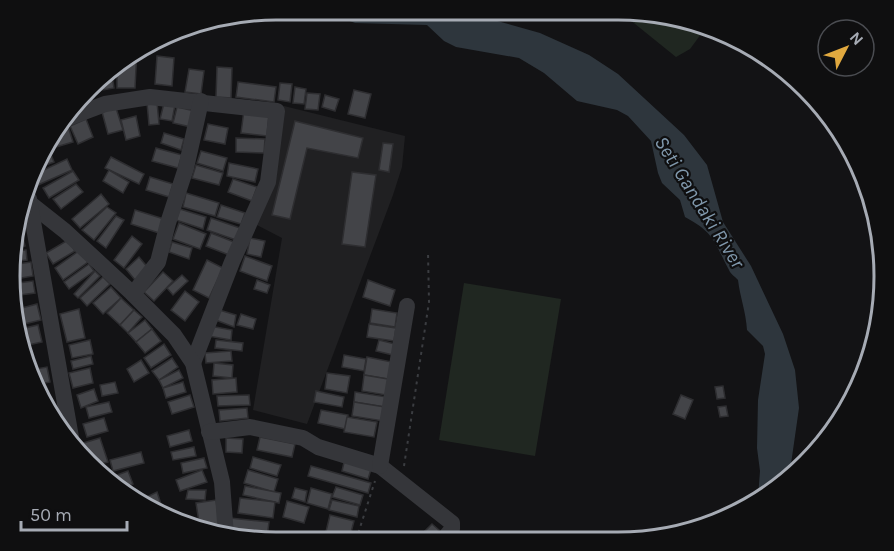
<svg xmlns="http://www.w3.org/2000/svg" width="894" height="551" viewBox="0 0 894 551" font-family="Karla,sans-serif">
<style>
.built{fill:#202022}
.green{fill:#202721}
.water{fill:#2e363d}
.building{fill:#434448;stroke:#2e2e31;stroke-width:1.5}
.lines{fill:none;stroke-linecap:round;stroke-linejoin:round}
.path{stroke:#3b3d41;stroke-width:2;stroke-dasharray:3 4.5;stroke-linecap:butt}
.minor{stroke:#35363a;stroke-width:16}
.labels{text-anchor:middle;stroke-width:4.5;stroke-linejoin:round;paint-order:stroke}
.water-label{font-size:20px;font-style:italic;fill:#8098ac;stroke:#0f0f10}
.rim{fill:none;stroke:#a6abb4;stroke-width:3}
</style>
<rect width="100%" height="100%" fill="#131315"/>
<path class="built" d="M 284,106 L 405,136 L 402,167 L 393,195 L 307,424 L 253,410 L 282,238 L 255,224 Z"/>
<g class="green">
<path d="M 619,11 L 653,11 L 707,26 L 690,49 L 676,57 Z"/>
<path d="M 464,283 L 561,299 L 535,456 L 439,440 Z"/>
</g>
<path class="water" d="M 318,9 L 458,10 L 540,33 L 589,55 L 618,74 L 684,135 L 707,165 L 723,222 L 751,266 L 783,334 L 795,370 L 799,408 L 790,471 L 758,497 L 760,471 L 757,448 L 758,400 L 765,354 L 763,346 L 747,330 C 746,312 740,297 738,280 C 735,276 731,275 729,270 C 714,242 715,233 685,217 L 680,200 L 662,183 L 658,173 L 651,141 L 628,116 L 617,110 L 577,101 L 544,73 L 519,58 L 456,47 L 444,41 L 427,25 L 355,23 Z"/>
<g class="building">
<path d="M 137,49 L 135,88 L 117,88 L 117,63 Z"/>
<path d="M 157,56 L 174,58 L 172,86 L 155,84 Z"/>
<path d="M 217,67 L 232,68 L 231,98 L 216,97 Z"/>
<path d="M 111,69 L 114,88 L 103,90 L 101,79 Z"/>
<path d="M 189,69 L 204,71 L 201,94 L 185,92 Z"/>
<path d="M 98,82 L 100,91 L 90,93 L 90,89 Z"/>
<path d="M 238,82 L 276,87 L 274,102 L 236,97 Z"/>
<path d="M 280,83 L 292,84 L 290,102 L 278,100 Z"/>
<path d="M 295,87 L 306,89 L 304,104 L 293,103 Z"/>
<path d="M 354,90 L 371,94 L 365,118 L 348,114 Z"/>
<path d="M 307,93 L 320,94 L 318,110 L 305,109 Z"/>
<path d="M 325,95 L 339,99 L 335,111 L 322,107 Z"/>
<path d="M 157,102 L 159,124 L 149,125 L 147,103 Z"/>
<path d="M 164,103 L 175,105 L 172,121 L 160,119 Z"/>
<path d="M 177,107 L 195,111 L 191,127 L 173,123 Z"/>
<path d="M 116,108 L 123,130 L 108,134 L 102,112 Z"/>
<path d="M 244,110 L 269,114 L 267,136 L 241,133 Z"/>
<path d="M 136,116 L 140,136 L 126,140 L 121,120 Z"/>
<path d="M 86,119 L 93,137 L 78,144 L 70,126 Z"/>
<path d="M 295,121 L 363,138 L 358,158 L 307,148 L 290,219 L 272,215 Z"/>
<path d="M 208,124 L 228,128 L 225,144 L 204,140 Z"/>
<path d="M 68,126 L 73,142 L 49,149 L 47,144 L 55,130 Z"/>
<path d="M 164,133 L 184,139 L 181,150 L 161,143 Z"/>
<path d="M 236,138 L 265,139 L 264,153 L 236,152 Z"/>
<path d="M 383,143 L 393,144 L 389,172 L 379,170 Z"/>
<path d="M 156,148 L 182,155 L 178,168 L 152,161 Z"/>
<path d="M 201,151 L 227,158 L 223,171 L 197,163 Z"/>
<path d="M 50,152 L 54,162 L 34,169 L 42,155 Z"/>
<path d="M 111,157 L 144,174 L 139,184 L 105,168 Z"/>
<path d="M 67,159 L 72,170 L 38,185 L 33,175 Z"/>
<path d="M 229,163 L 258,169 L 255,182 L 227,176 Z"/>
<path d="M 196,165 L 223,173 L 219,185 L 192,178 Z"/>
<path d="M 109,170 L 129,182 L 123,193 L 103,181 Z"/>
<path d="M 73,171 L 79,180 L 49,198 L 43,188 Z"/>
<path d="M 352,172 L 376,175 L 365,247 L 342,244 Z"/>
<path d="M 150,177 L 173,184 L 169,197 L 146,190 Z"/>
<path d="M 233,179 L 257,187 L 252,201 L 228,192 Z"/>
<path d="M 76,184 L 83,192 L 61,209 L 53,199 Z"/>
<path d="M 186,193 L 219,203 L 215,216 L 183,207 Z"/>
<path d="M 101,194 L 109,204 L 80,228 L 72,219 Z"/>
<path d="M 221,205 L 245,213 L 241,224 L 217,217 Z"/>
<path d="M 107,207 L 116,213 L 94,240 L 82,230 Z"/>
<path d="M 180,209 L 206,217 L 203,229 L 176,220 Z"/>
<path d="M 135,210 L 164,219 L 159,233 L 131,224 Z"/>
<path d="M 116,216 L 124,220 L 106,248 L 97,241 Z"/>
<path d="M 211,218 L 240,228 L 236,240 L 207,230 Z"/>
<path d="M 179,223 L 206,234 L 200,249 L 173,239 Z"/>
<path d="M 20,224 L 25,246 L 13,249 L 17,225 Z"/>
<path d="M 211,233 L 234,242 L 229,255 L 206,246 Z"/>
<path d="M 132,236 L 142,244 L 124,268 L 114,260 Z"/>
<path d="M 250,238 L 265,241 L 261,257 L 247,254 Z"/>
<path d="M 68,240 L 75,251 L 53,264 L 46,253 Z"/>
<path d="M 172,242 L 192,248 L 189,259 L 169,252 Z"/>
<path d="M 26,250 L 27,260 L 11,262 L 13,251 Z"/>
<path d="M 80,250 L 88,262 L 63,280 L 55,268 Z"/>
<path d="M 245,256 L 272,266 L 267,281 L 240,271 Z"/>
<path d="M 139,257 L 149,269 L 135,280 L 126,269 Z"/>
<path d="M 207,260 L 223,268 L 209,298 L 193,290 Z"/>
<path d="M 31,262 L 33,276 L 10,280 L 11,265 Z"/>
<path d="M 89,264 L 94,271 L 69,289 L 64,282 Z"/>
<path d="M 95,271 L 100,276 L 78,298 L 74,294 Z"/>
<path d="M 163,272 L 173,281 L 154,301 L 144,292 Z"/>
<path d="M 182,275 L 188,281 L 173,295 L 167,288 Z"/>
<path d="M 103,277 L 110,284 L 87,306 L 80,298 Z"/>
<path d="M 257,280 L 270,285 L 267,293 L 254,289 Z"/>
<path d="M 368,280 L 395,290 L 390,306 L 363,297 Z"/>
<path d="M 33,281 L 35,293 L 12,296 L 10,284 Z"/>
<path d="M 111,287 L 121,298 L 103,314 L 93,303 Z"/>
<path d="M 185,291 L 199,302 L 185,321 L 171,310 Z"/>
<path d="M 121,298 L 134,310 L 120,325 L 107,313 Z"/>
<path d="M 37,304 L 41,320 L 16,326 L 14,310 Z"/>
<path d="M 79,309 L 85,338 L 67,342 L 60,314 Z"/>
<path d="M 216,309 L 236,315 L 234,327 L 213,319 Z"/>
<path d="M 372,309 L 397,313 L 395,327 L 370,323 Z"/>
<path d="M 134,310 L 142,317 L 128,333 L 120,325 Z"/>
<path d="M 241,314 L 256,319 L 253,329 L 237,325 Z"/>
<path d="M 145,320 L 152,329 L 136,342 L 128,333 Z"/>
<path d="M 369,324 L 396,328 L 394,341 L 367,337 Z"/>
<path d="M 38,325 L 42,342 L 19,347 L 16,330 Z"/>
<path d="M 210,326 L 232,330 L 231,340 L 208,336 Z"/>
<path d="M 152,329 L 161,341 L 145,353 L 136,342 Z"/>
<path d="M 90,340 L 93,354 L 72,358 L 69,345 Z"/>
<path d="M 216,340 L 243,343 L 242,351 L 215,348 Z"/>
<path d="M 379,340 L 395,344 L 393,355 L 376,351 Z"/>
<path d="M 164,344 L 171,355 L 151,368 L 144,358 Z"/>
<path d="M 231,351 L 232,361 L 206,363 L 205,353 Z"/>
<path d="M 344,355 L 366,359 L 364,371 L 342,367 Z"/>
<path d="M 91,356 L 93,364 L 73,369 L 71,361 Z"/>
<path d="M 367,357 L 392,362 L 388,379 L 364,375 Z"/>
<path d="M 172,358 L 178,367 L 159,380 L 152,371 Z"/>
<path d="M 141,360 L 149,373 L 134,382 L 127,369 Z"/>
<path d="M 214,363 L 233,365 L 232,378 L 213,376 Z"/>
<path d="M 47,367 L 50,382 L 36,385 L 30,370 Z"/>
<path d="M 90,368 L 93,383 L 73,388 L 69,373 Z"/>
<path d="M 179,370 L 183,378 L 163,388 L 159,380 Z"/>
<path d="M 327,373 L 350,376 L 347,393 L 325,389 Z"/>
<path d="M 364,375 L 388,379 L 386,395 L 362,391 Z"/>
<path d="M 236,378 L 237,392 L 213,394 L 212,380 Z"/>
<path d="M 115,382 L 118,393 L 102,396 L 100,385 Z"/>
<path d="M 183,382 L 186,392 L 166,398 L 163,388 Z"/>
<path d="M 723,386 L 725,398 L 717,399 L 715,387 Z"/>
<path d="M 94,389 L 98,401 L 81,408 L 77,395 Z"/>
<path d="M 316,391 L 344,397 L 342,407 L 314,402 Z"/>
<path d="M 355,392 L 387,397 L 385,407 L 354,402 Z"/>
<path d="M 190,395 L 194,407 L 172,414 L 168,402 Z"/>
<path d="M 249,395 L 250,405 L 218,406 L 217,396 Z"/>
<path d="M 681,395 L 693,400 L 685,419 L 673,414 Z"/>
<path d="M 109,402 L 112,412 L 89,418 L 86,407 Z"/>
<path d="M 354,402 L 385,407 L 383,421 L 352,416 Z"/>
<path d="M 726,406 L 728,416 L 720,417 L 718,407 Z"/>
<path d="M 247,408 L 248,418 L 220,421 L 219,410 Z"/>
<path d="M 321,410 L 348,415 L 345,429 L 318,423 Z"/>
<path d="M 347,417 L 377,422 L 374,437 L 344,432 Z"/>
<path d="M 104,418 L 108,431 L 87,437 L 83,424 Z"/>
<path d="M 189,430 L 192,441 L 170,447 L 167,436 Z"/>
<path d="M 260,437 L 295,444 L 292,457 L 257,450 Z"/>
<path d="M 100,438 L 108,462 L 94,466 L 84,456 L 80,444 Z"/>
<path d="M 226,438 L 243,439 L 242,453 L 226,452 Z"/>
<path d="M 194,447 L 196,456 L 173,460 L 171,452 Z"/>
<path d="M 141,452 L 144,463 L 113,471 L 110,460 Z"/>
<path d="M 253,457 L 281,465 L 277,476 L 250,468 Z"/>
<path d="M 204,458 L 207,468 L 183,473 L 181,463 Z"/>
<path d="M 345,458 L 372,466 L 368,479 L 342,471 Z"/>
<path d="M 311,466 L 371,483 L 368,493 L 308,476 Z"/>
<path d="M 202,470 L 207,482 L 180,491 L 176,480 Z"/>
<path d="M 248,470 L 278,479 L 274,492 L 244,483 Z"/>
<path d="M 128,471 L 133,484 L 118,490 L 106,479 Z"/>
<path d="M 245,486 L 281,493 L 279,503 L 243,495 Z"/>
<path d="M 336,487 L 363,495 L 360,505 L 332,497 Z"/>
<path d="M 295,488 L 307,491 L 305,502 L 292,498 Z"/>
<path d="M 311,488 L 332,494 L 328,509 L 307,503 Z"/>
<path d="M 188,490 L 206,490 L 205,500 L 186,499 Z"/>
<path d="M 157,492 L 161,504 L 150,508 L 138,501 Z"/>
<path d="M 240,498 L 275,502 L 273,518 L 238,513 Z"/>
<path d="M 216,500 L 220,529 L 200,529 L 196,503 Z"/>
<path d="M 332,500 L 359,506 L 357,517 L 329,510 Z"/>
<path d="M 287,501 L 309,507 L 304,523 L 283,517 Z"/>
<path d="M 330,515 L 354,521 L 349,540 L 324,540 Z"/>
<path d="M 230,518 L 269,522 L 267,538 L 228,534 Z"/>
<path d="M 432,524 L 439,530 L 433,537 L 425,531 Z"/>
<path d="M 282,533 L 313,536 L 313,540 L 281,540 Z"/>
<path d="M 363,533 L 371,538 L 370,540 L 359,540 Z"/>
</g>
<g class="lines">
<g class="path">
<path d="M 404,466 L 429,302 L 428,252"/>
<path d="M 356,540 L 375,481"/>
</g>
<g class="minor">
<path d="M 60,121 L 105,104 L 150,97 L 277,111 L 268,182 L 232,262 L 193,363"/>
<path d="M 22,197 L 65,231 L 133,294 L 174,335 L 193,363 L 222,482 L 226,536"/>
<path d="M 29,199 L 72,443"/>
<path d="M 133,294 L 158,262 L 168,223 L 186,168 L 201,101"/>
<path d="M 209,432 L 250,427 L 303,438 L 318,447 L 380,466 L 452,523 L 452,529 L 442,541"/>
<path d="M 380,466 L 407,306"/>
</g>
</g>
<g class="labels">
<g class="water-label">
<text transform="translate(700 202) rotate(58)" y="7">Seti Gandaki River</text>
</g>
</g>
<path d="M0 0H894V551H0ZM276 20H618A256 256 0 0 1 874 276V276A256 256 0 0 1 618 532H276A256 256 0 0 1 20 276V276A256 256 0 0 1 276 20Z" fill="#0f0f10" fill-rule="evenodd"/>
<path class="rim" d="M276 20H618A256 256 0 0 1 874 276V276A256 256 0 0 1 618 532H276A256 256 0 0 1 20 276V276A256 256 0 0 1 276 20Z"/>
<g transform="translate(846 48) rotate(48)"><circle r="28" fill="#0f0f10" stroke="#4b4d52" stroke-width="1.5"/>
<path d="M0-4.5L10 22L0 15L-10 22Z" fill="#e1a93f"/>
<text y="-9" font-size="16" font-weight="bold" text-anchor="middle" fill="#a6abb4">N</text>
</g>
<path d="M21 521v9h106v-9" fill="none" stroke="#a6abb4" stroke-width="3"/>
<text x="30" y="521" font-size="18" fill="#a6abb4" stroke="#0f0f10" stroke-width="4.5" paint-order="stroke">50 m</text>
</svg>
